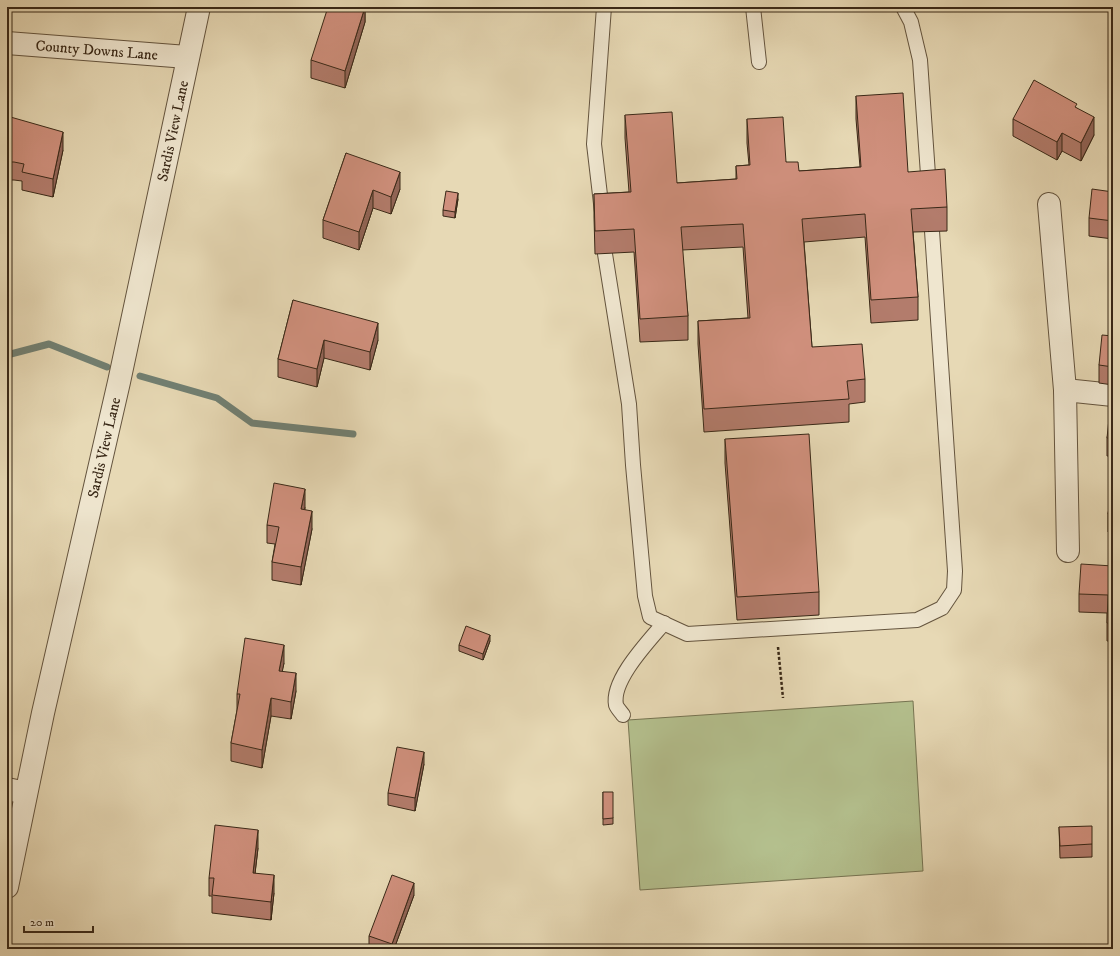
<svg xmlns="http://www.w3.org/2000/svg" width="1120" height="956" viewBox="0 0 1120 956" font-family="'IM FELL DW Pica',serif">
<style>
.green{fill:#b4c08e;stroke:#767452}
.lines{fill:none;stroke-linecap:round;stroke-linejoin:round}
.stream{stroke:#718073;stroke-width:7}
.service-casing{stroke:#64543e;stroke-width:16}
.minor-casing{stroke:#64543e;stroke-width:24}
.path{stroke:#392817;stroke-width:2.5;stroke-dasharray:3 2;stroke-linecap:butt}
.service{stroke:#efe6cf;stroke-width:14}
.minor{stroke:#efe6cf;stroke-width:22}
.wall{fill:#b37c6c;stroke:#392817}
.shaded-wall{fill:#926558;stroke:#392817}
.building{fill:#d0907d;stroke:#392817}
.labels{text-anchor:middle;stroke-width:3;stroke-linejoin:round;paint-order:stroke}
.street-label{font-size:15px;fill:#392817;stroke:#efe6cf}
</style>
<rect width="100%" height="100%" fill="#e7d9b5"/>
<filter id="stains"><feTurbulence type="fractalNoise" baseFrequency=".005" numOctaves="4"/><feColorMatrix values="0 0 0 0 .2 0 0 0 0 .09 0 0 0 0 .02 0 0 0 .5 -.17"/></filter>
<radialGradient id="worn" r=".72"><stop offset=".6" stop-color="#630" stop-opacity="0"/><stop offset="1" stop-color="#630" stop-opacity=".3"/></radialGradient>
<path class="green" d="M 913,701 L 923,871 L 640,890 L 628,720 Z"/>
<g class="lines">
<g class="stream">
<path d="M 7,355 L 49,344 L 107,367"/>
<path d="M 140,376 L 217,398 L 252,423 L 353,434"/>
</g>
<defs>
<g id="service">
<path d="M 753,7 L 759,62"/>
<path d="M 903,7 L 911,22 L 920,60 L 929,189"/>
<path d="M 602,212 L 594,144 L 604,7"/>
<path d="M 605,254 L 629,404 L 633,465 L 645,596 L 650,617 L 687,634 L 917,620 L 942,608 L 954,590 L 955,571 L 932,231"/>
<path d="M 623,715 C 621,712 617,708 616,705 C 611,680 649,641 664,623"/>
</g>
<g id="minor">
<path id="s1" d="M 7,43 L 187,57"/>
<path d="M 1049,204 L 1065,390 L 1068,551"/>
<path d="M 1065,390 L 1113,395"/>
<path d="M 7,789 L 26,793"/>
<path id="s2" d="M 7,887 L 43,713 L 119,382 L 199,7"/>
</g>
</defs>
<use href="#service" class="service-casing"/>
<use href="#minor" class="minor-casing"/>
<path class="path" d="M 778,647 L 783,698"/>
<use href="#service" class="service"/>
<use href="#minor" class="minor"/>
</g>
<g class="wall">
<path d="M 365,7 L 365,22 L 345,88 L 311,78 L 311,60 Z"/>
<path d="M 856,96 L 908,172 L 947,207 L 947,231 L 913,232 L 918,297 L 918,320 L 871,323 L 865,237 L 804,242 L 812,347 L 865,379 L 865,402 L 849,404 L 849,422 L 704,432 L 698,344 L 698,321 L 748,318 L 743,247 L 682,250 L 688,316 L 688,340 L 640,342 L 634,252 L 595,254 L 594,217 L 594,194 L 629,192 L 625,138 L 625,115 L 677,183 L 736,179 L 736,166 L 749,165 L 747,143 L 747,119 L 786,162 L 799,171 L 860,167 L 856,119 Z"/>
<path d="M 1077,108 L 1094,135 L 1081,161 L 1062,151 L 1057,160 L 1013,136 L 1013,119 Z"/>
<path d="M 7,116 L 63,150 L 53,197 L 22,190 L 22,181 L 14,180 L 7,180 Z"/>
<path d="M 346,153 L 400,189 L 391,214 L 373,208 L 359,250 L 323,238 L 323,220 Z"/>
<path d="M 1113,192 L 1113,239 L 1089,236 L 1089,218 Z"/>
<path d="M 458,199 L 455,218 L 443,216 L 443,210 Z"/>
<path d="M 293,300 L 378,340 L 370,370 L 324,358 L 317,387 L 278,377 L 278,359 Z"/>
<path d="M 1113,336 L 1113,385 L 1099,383 L 1099,365 Z"/>
<path d="M 1113,409 L 1113,456 L 1107,456 L 1107,438 Z"/>
<path d="M 725,439 L 819,592 L 819,615 L 737,620 L 725,463 Z"/>
<path d="M 1113,487 L 1113,561 L 1110,560 L 1110,542 L 1111,532 L 1108,532 L 1108,514 Z"/>
<path d="M 305,507 L 305,510 L 312,529 L 301,585 L 272,580 L 272,562 L 275,544 L 267,543 L 267,525 Z"/>
<path d="M 1113,566 L 1113,641 L 1107,641 L 1107,613 L 1079,612 L 1079,594 Z"/>
<path d="M 490,641 L 483,660 L 459,651 L 459,645 Z"/>
<path d="M 284,663 L 282,671 L 296,691 L 291,719 L 271,716 L 262,768 L 231,761 L 231,743 L 237,710 L 237,694 Z"/>
<path d="M 1109,671 L 1113,671 L 1113,733 L 1109,683 Z"/>
<path d="M 424,764 L 415,811 L 388,805 L 388,793 Z"/>
<path d="M 603,792 L 613,818 L 613,824 L 603,825 Z"/>
<path d="M 1059,827 L 1092,844 L 1092,857 L 1060,858 Z"/>
<path d="M 1113,843 L 1113,876 L 1109,875 L 1109,863 Z"/>
<path d="M 258,848 L 255,873 L 274,893 L 271,920 L 212,913 L 212,896 L 209,896 L 209,878 Z"/>
<path d="M 414,895 L 394,949 L 372,949 L 369,948 L 369,936 Z"/>
</g>
<g class="shaded-wall">
<path d="M 365,7 L 365,22 L 345,88 L 345,71 Z"/>
<path d="M 1094,117 L 1094,135 L 1081,161 L 1081,143 Z"/>
<path d="M 63,132 L 63,150 L 53,197 L 53,179 Z"/>
<path d="M 1062,133 L 1062,151 L 1057,160 L 1057,142 Z"/>
<path d="M 400,172 L 400,189 L 391,214 L 391,197 Z"/>
<path d="M 373,190 L 373,208 L 359,250 L 359,232 Z"/>
<path d="M 458,193 L 458,199 L 455,218 L 455,212 Z"/>
<path d="M 378,323 L 378,340 L 370,370 L 370,352 Z"/>
<path d="M 324,340 L 324,358 L 317,387 L 317,369 Z"/>
<path d="M 305,489 L 305,507 L 301,527 L 301,509 Z"/>
<path d="M 312,511 L 312,529 L 301,585 L 301,567 Z"/>
<path d="M 490,635 L 490,641 L 483,660 L 483,654 Z"/>
<path d="M 284,645 L 284,663 L 279,688 L 279,671 Z"/>
<path d="M 296,673 L 296,691 L 291,719 L 291,702 Z"/>
<path d="M 271,698 L 271,716 L 262,768 L 262,750 Z"/>
<path d="M 424,752 L 424,764 L 415,811 L 415,798 Z"/>
<path d="M 258,830 L 258,848 L 253,891 L 253,873 Z"/>
<path d="M 274,875 L 274,893 L 271,920 L 271,902 Z"/>
<path d="M 414,883 L 414,895 L 394,949 L 392,949 L 392,944 Z"/>
</g>
<g class="building">
<path d="M 328,7 L 365,7 L 345,71 L 311,60 Z"/>
<path d="M 1034,80 L 1077,104 L 1075,107 L 1094,117 L 1081,143 L 1062,133 L 1057,142 L 1013,119 Z"/>
<path d="M 903,93 L 908,172 L 945,169 L 947,207 L 911,209 L 918,297 L 871,300 L 865,214 L 802,219 L 812,347 L 862,344 L 865,379 L 847,381 L 849,399 L 704,409 L 698,321 L 750,318 L 743,224 L 681,227 L 688,316 L 640,319 L 634,229 L 595,231 L 594,194 L 631,192 L 625,115 L 672,112 L 677,183 L 737,179 L 736,166 L 750,165 L 747,119 L 783,117 L 786,162 L 798,162 L 799,171 L 861,167 L 856,96 Z"/>
<path d="M 7,116 L 63,132 L 53,179 L 22,172 L 24,164 L 14,162 L 7,162 Z"/>
<path d="M 346,153 L 400,172 L 391,197 L 373,190 L 359,232 L 323,220 Z"/>
<path d="M 1092,189 L 1113,192 L 1113,221 L 1089,218 Z"/>
<path d="M 446,191 L 458,193 L 455,212 L 443,210 Z"/>
<path d="M 293,300 L 378,323 L 370,352 L 324,340 L 317,369 L 278,359 Z"/>
<path d="M 1102,335 L 1113,336 L 1113,367 L 1099,365 Z"/>
<path d="M 1110,409 L 1113,409 L 1113,438 L 1107,438 Z"/>
<path d="M 809,434 L 819,592 L 737,597 L 725,439 Z"/>
<path d="M 274,483 L 305,489 L 301,509 L 312,511 L 301,567 L 272,562 L 279,527 L 267,525 Z"/>
<path d="M 1112,487 L 1113,487 L 1113,515 L 1108,514 Z"/>
<path d="M 1113,521 L 1113,543 L 1110,542 Z"/>
<path d="M 1081,564 L 1113,566 L 1113,623 L 1107,623 L 1108,595 L 1079,594 Z"/>
<path d="M 466,626 L 490,635 L 483,654 L 459,645 Z"/>
<path d="M 245,638 L 284,645 L 279,671 L 296,673 L 291,702 L 271,698 L 262,750 L 231,743 L 240,694 L 237,694 Z"/>
<path d="M 1109,671 L 1113,671 L 1113,720 Z"/>
<path d="M 397,747 L 424,752 L 415,798 L 388,793 Z"/>
<path d="M 603,792 L 613,792 L 613,818 L 603,819 Z"/>
<path d="M 215,825 L 258,830 L 253,873 L 274,875 L 271,902 L 212,895 L 214,878 L 209,878 Z"/>
<path d="M 1092,826 L 1092,844 L 1060,846 L 1059,827 Z"/>
<path d="M 1112,843 L 1113,843 L 1113,863 L 1109,863 Z"/>
<path d="M 392,875 L 414,883 L 392,944 L 369,936 Z"/>
</g>
<g class="labels">
<g class="street-label">
<text dy="5" stroke="none"><textPath href="#s1" startOffset="90">County Downs Lane</textPath></text>
<text dy="5" stroke="none"><textPath href="#s2" startOffset="774">Sardis View Lane</textPath></text>
<text dy="5" stroke="none"><textPath href="#s2" startOffset="450">Sardis View Lane</textPath></text>
</g>
</g>
<rect width="1120" height="956" fill="none" stroke="#e7d9b5" stroke-width="24"/>
<rect x="8" y="8" width="1104" height="940" fill="none" stroke="#392817" stroke-width="2"/>
<rect x="12" y="12" width="1096" height="932" fill="none" stroke="#392817"/>
<path d="M24 926v6h69v-6" fill="none" stroke="#392817" stroke-width="2"/>
<text x="30" y="926" font-size="12" fill="#392817" stroke="#efe6cf" stroke-width="3" paint-order="stroke">20 m</text>
<rect width="100%" height="100%" filter="url(#stains)"/>
<rect width="100%" height="100%" fill="url(#worn)"/>
</svg>
